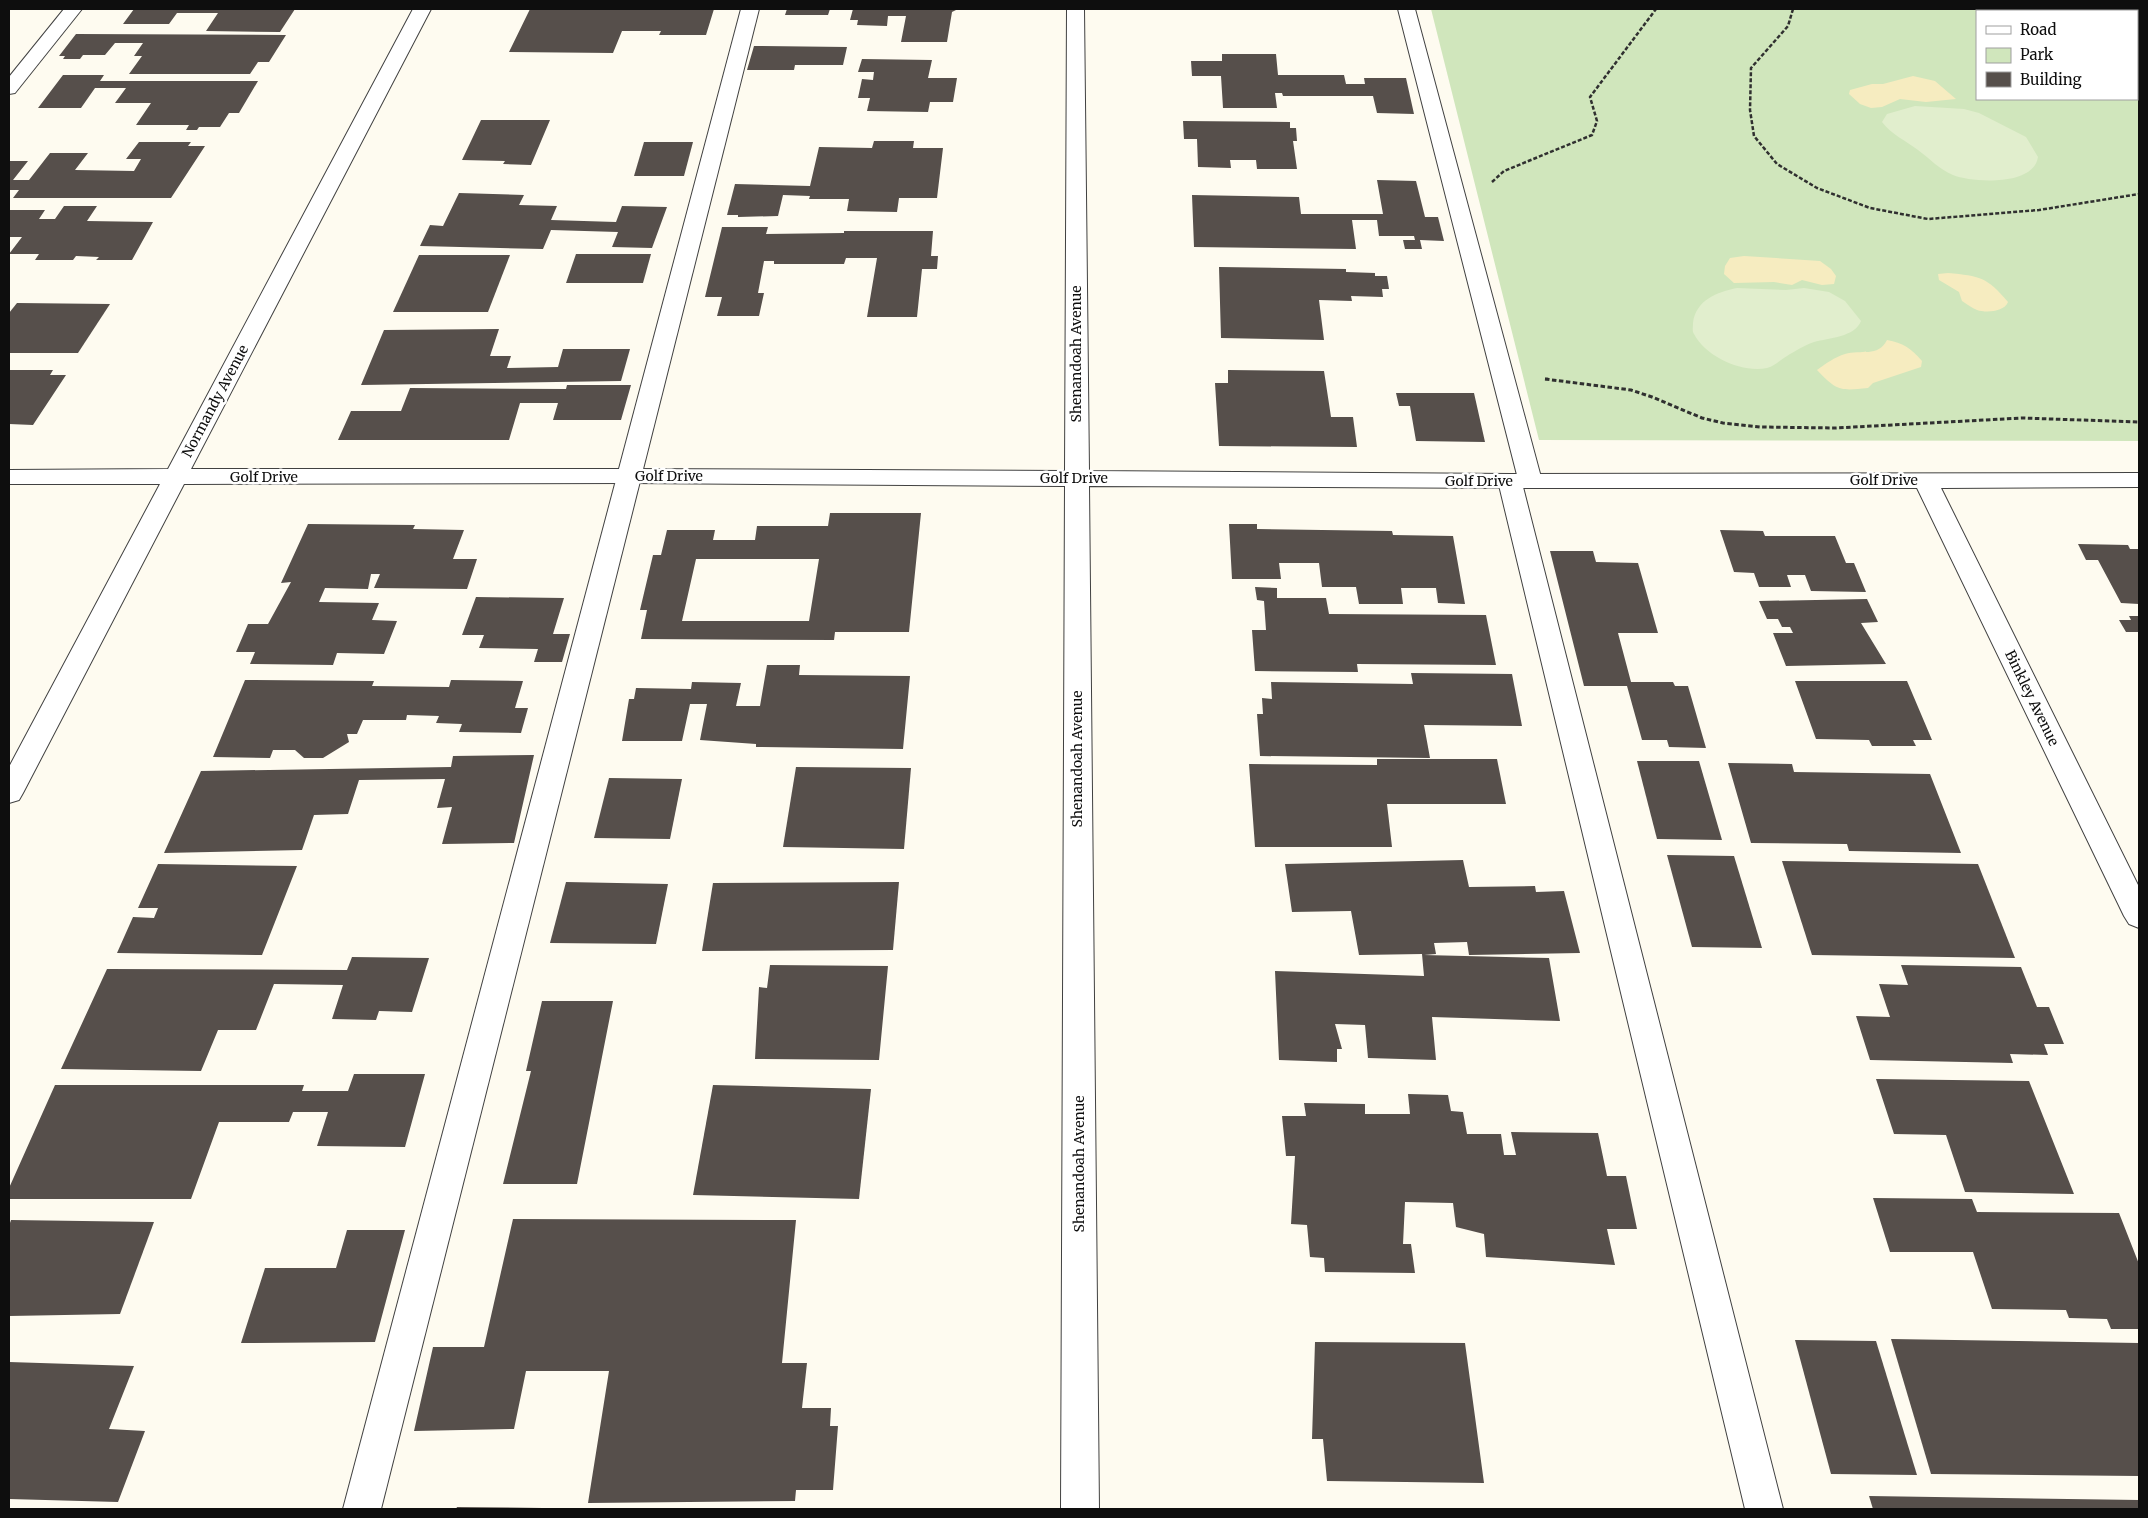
<svg xmlns="http://www.w3.org/2000/svg" width="2148" height="1518" viewBox="0 0 2148 1518" font-family="Merriweather,serif">
<style>
.green{fill:#d0e6bc;fill-rule:evenodd}
.sand{fill:#f6ecc0}
.pitch{fill:#e1eecd}
.building{fill:#564f4b;fill-rule:evenodd}
.lines{fill:none;stroke-linecap:round;stroke-linejoin:round}
.lane-casing{stroke:#414141;stroke-width:2}
.street-casing{stroke:#414141;stroke-width:2}
.path-far1{stroke:#303030;stroke-width:2.5;stroke-dasharray:4 2;stroke-linecap:butt}
.path{stroke:#303030;stroke-width:3;stroke-dasharray:4.5 2.5;stroke-linecap:butt}
.lane{fill:#fff;fill-rule:evenodd}
.street{fill:#fff;fill-rule:evenodd}
.labels{text-anchor:middle;stroke-width:5;stroke-linejoin:round;paint-order:stroke}
.street-label{font-size:14px;fill:#0e0e0e;stroke:#fff}
</style>
<rect width="100%" height="100%" fill="#fefbf0"/>
<path class="green" d="M 1431,9 L 2139,9 L 2139,441 L 1539,440 ZM 1977,11 L 2137,11 L 2137,99 L 1977,99 Z"/>
<g class="sand">
<path d="M 1913,76 L 1935,81 L 1956,99 L 1926,102 L 1900,99 L 1882,107 L 1871,108 L 1860,104 L 1849,94 L 1850,90 L 1872,84 L 1883,84 Z"/>
<path d="M 1744,256 L 1820,261 L 1831,269 L 1836,276 L 1834,284 L 1822,285 L 1802,280 L 1792,285 L 1774,282 L 1734,283 L 1724,274 L 1725,266 L 1730,258 Z"/>
<path d="M 1948,273 C 1980,276 1987,277 2008,302 C 2004,312 1986,313 1977,310 C 1972,308 1967,304 1962,301 L 1959,292 L 1939,280 L 1938,274 Z"/>
<path d="M 1887,340 C 1903,343 1911,348 1922,361 L 1921,367 L 1873,383 L 1868,388 C 1840,391 1837,391 1817,370 C 1825,364 1835,357 1845,354 C 1861,349 1878,358 1887,340 Z"/>
</g>
<g class="pitch">
<path d="M 1915,106 L 1964,109 L 1979,113 L 2026,137 L 2038,157 C 2034,186 1973,183 1953,175 C 1940,170 1929,158 1918,150 C 1906,141 1891,134 1882,122 L 1887,114 Z"/>
<path d="M 1737,288 L 1786,290 L 1804,288 L 1829,292 L 1845,301 L 1861,321 C 1855,337 1829,338 1814,342 C 1805,345 1795,351 1787,356 C 1780,360 1775,366 1767,368 C 1742,373 1706,357 1694,334 C 1692,331 1693,327 1693,323 C 1696,300 1717,292 1737,288 Z"/>
</g>
<g class="building">
<path d="M 134,9 L 295,9 L 280,32 L 206,31 L 218,13 L 177,13 L 169,24 L 123,24 Z"/>
<path d="M 530,9 L 714,9 L 706,35 L 659,35 L 661,31 L 622,31 L 613,53 L 509,52 Z"/>
<path d="M 787,9 L 830,9 L 828,15 L 785,15 Z"/>
<path d="M 853,9 L 958,9 L 952,12 L 947,42 L 901,42 L 906,16 L 888,16 L 887,26 L 857,25 L 858,20 L 850,20 Z"/>
<path d="M 76,34 L 286,35 L 269,62 L 258,62 L 250,74 L 129,74 L 142,56 L 134,56 L 143,43 L 115,43 L 105,55 L 83,55 L 80,59 L 63,59 L 65,56 L 59,56 Z"/>
<path d="M 754,46 L 847,47 L 843,65 L 795,65 L 794,70 L 747,70 Z"/>
<path d="M 1222,54 L 1276,54 L 1278,75 L 1344,75 L 1346,84 L 1365,84 L 1364,78 L 1406,78 L 1414,114 L 1377,113 L 1373,96 L 1283,96 L 1282,93 L 1275,93 L 1277,108 L 1223,108 L 1221,76 L 1192,76 L 1191,61 L 1222,61 Z"/>
<path d="M 862,59 L 932,60 L 928,78 L 957,78 L 953,102 L 930,102 L 928,112 L 867,111 L 870,98 L 858,98 L 862,79 L 873,80 L 874,72 L 858,72 Z"/>
<path d="M 63,75 L 104,75 L 100,81 L 258,81 L 239,113 L 229,113 L 220,127 L 199,127 L 197,130 L 186,130 L 189,125 L 136,125 L 151,103 L 115,103 L 126,88 L 95,88 L 81,108 L 38,108 Z"/>
<path d="M 481,120 L 550,120 L 531,165 L 503,164 L 505,161 L 462,160 Z"/>
<path d="M 1183,121 L 1290,122 L 1290,128 L 1296,128 L 1297,141 L 1293,141 L 1297,169 L 1257,169 L 1256,160 L 1230,160 L 1231,168 L 1198,167 L 1197,139 L 1184,139 Z"/>
<path d="M 874,141 L 914,141 L 913,148 L 943,148 L 937,198 L 899,198 L 897,212 L 847,211 L 849,199 L 809,199 L 810,196 L 783,195 L 778,216 L 738,217 L 738,215 L 727,215 L 735,184 L 810,186 L 819,147 L 872,148 Z"/>
<path d="M 139,142 L 191,142 L 188,146 L 205,146 L 171,198 L 13,198 L 19,190 L 9,190 L 9,161 L 28,161 L 13,180 L 29,180 L 50,153 L 88,153 L 75,170 L 134,171 L 141,159 L 126,159 Z"/>
<path d="M 644,142 L 693,142 L 684,176 L 634,176 Z"/>
<path d="M 1377,180 L 1416,181 L 1425,217 L 1438,217 L 1444,241 L 1420,240 L 1422,249 L 1405,249 L 1403,240 L 1415,240 L 1414,236 L 1379,236 L 1377,220 L 1352,220 L 1356,249 L 1194,247 L 1192,195 L 1299,197 L 1301,214 L 1383,214 Z"/>
<path d="M 459,193 L 524,195 L 519,205 L 557,206 L 551,220 L 616,222 L 622,206 L 667,207 L 652,248 L 612,247 L 618,232 L 551,230 L 543,249 L 420,246 L 430,225 L 443,226 Z"/>
<path d="M 64,206 L 97,206 L 87,221 L 153,222 L 132,260 L 96,260 L 99,257 L 76,256 L 73,260 L 35,260 L 39,254 L 9,254 L 22,237 L 9,237 L 9,210 L 45,210 L 39,219 L 55,219 Z"/>
<path d="M 722,227 L 768,227 L 766,234 L 844,233 L 844,231 L 933,231 L 931,256 L 938,256 L 937,269 L 922,269 L 917,317 L 867,317 L 877,258 L 846,258 L 844,264 L 774,264 L 774,261 L 764,261 L 758,293 L 764,293 L 759,316 L 717,316 L 722,297 L 705,297 Z"/>
<path d="M 576,254 L 651,254 L 643,283 L 566,283 Z"/>
<path d="M 419,255 L 510,255 L 488,312 L 393,312 Z"/>
<path d="M 1219,267 L 1346,269 L 1346,272 L 1375,273 L 1375,276 L 1387,276 L 1389,289 L 1382,289 L 1383,297 L 1351,296 L 1352,301 L 1319,300 L 1324,340 L 1221,338 Z"/>
<path d="M 17,303 L 110,304 L 78,353 L 9,353 L 9,313 Z"/>
<path d="M 499,329 L 490,356 L 511,356 L 507,368 L 558,367 L 563,349 L 630,349 L 621,381 L 361,385 L 384,330 Z"/>
<path d="M 9,370 L 53,370 L 50,375 L 66,375 L 33,425 L 9,424 Z"/>
<path d="M 1228,370 L 1324,371 L 1331,417 L 1353,417 L 1357,447 L 1219,446 L 1215,383 L 1228,383 Z"/>
<path d="M 567,385 L 631,385 L 621,420 L 553,420 L 558,403 L 520,403 L 509,440 L 338,440 L 351,411 L 401,411 L 410,388 L 566,389 Z"/>
<path d="M 1396,393 L 1474,393 L 1485,442 L 1416,441 L 1410,406 L 1399,406 Z"/>
<path d="M 830,513 L 921,513 L 909,632 L 835,632 L 834,640 L 641,639 L 647,610 L 640,610 L 653,555 L 661,555 L 667,530 L 715,530 L 713,540 L 755,540 L 757,526 L 828,526 ZM 696,559 L 819,559 L 809,621 L 682,621 Z"/>
<path d="M 308,524 L 415,525 L 413,529 L 464,530 L 453,559 L 477,559 L 467,589 L 374,588 L 380,574 L 371,574 L 368,589 L 325,588 L 319,602 L 379,603 L 372,620 L 397,621 L 384,654 L 337,653 L 333,665 L 250,664 L 255,652 L 236,652 L 248,624 L 268,624 L 291,582 L 281,583 Z"/>
<path d="M 1229,524 L 1257,524 L 1257,529 L 1392,531 L 1393,535 L 1453,536 L 1465,604 L 1438,603 L 1436,588 L 1401,588 L 1403,604 L 1359,604 L 1356,587 L 1322,587 L 1319,563 L 1279,563 L 1281,579 L 1232,579 Z"/>
<path d="M 1720,530 L 1763,531 L 1765,536 L 1835,536 L 1846,563 L 1854,563 L 1866,592 L 1811,591 L 1805,575 L 1787,575 L 1791,587 L 1759,587 L 1754,573 L 1734,572 Z"/>
<path d="M 2078,544 L 2128,545 L 2130,549 L 2139,549 L 2139,604 L 2121,603 L 2098,560 L 2086,560 Z"/>
<path d="M 1550,551 L 1593,551 L 1596,562 L 1638,563 L 1658,633 L 1618,633 L 1631,682 L 1673,682 L 1675,686 L 1688,686 L 1706,748 L 1669,747 L 1667,740 L 1642,740 L 1627,686 L 1584,686 Z"/>
<path d="M 1255,587 L 1277,588 L 1277,598 L 1326,598 L 1329,614 L 1486,615 L 1496,665 L 1357,664 L 1358,672 L 1255,671 L 1252,630 L 1266,630 L 1264,601 L 1257,600 Z"/>
<path d="M 476,597 L 564,598 L 553,634 L 570,634 L 562,662 L 534,662 L 538,649 L 479,648 L 484,635 L 462,635 Z"/>
<path d="M 1867,599 L 1878,622 L 1861,623 L 1886,664 L 1786,666 L 1773,633 L 1793,633 L 1790,627 L 1782,627 L 1778,619 L 1767,619 L 1759,601 Z"/>
<path d="M 2129,616 L 2139,616 L 2139,632 L 2126,632 L 2119,620 L 2131,620 Z"/>
<path d="M 767,665 L 800,665 L 799,675 L 910,676 L 903,749 L 756,747 L 756,744 L 700,740 L 707,704 L 690,704 L 682,741 L 622,741 L 629,699 L 634,699 L 636,688 L 691,689 L 692,682 L 741,683 L 736,706 L 760,706 Z"/>
<path d="M 1411,673 L 1512,674 L 1522,726 L 1424,725 L 1430,758 L 1260,756 L 1257,714 L 1263,714 L 1262,698 L 1272,699 L 1271,682 L 1413,684 Z"/>
<path d="M 245,680 L 374,681 L 372,686 L 449,687 L 451,680 L 523,681 L 515,708 L 528,708 L 521,733 L 459,732 L 462,724 L 436,723 L 439,716 L 407,715 L 406,720 L 363,720 L 357,734 L 347,734 L 349,742 L 323,758 L 304,758 L 295,750 L 273,750 L 270,758 L 213,757 Z"/>
<path d="M 1795,681 L 1907,681 L 1932,740 L 1913,740 L 1916,746 L 1872,746 L 1869,740 L 1816,739 Z"/>
<path d="M 534,755 L 514,843 L 442,844 L 452,807 L 437,808 L 445,779 L 359,780 L 348,814 L 314,815 L 302,850 L 164,853 L 201,771 L 451,767 L 453,756 Z"/>
<path d="M 1377,759 L 1497,759 L 1506,804 L 1387,804 L 1392,847 L 1255,847 L 1249,764 L 1377,765 Z"/>
<path d="M 1637,761 L 1699,761 L 1722,840 L 1657,839 Z"/>
<path d="M 1728,763 L 1792,764 L 1794,772 L 1930,774 L 1961,853 L 1849,851 L 1847,844 L 1751,843 Z"/>
<path d="M 796,767 L 911,768 L 904,849 L 783,847 Z"/>
<path d="M 609,778 L 682,779 L 670,839 L 594,838 Z"/>
<path d="M 1667,855 L 1734,856 L 1762,948 L 1692,947 Z"/>
<path d="M 1463,860 L 1469,887 L 1535,886 L 1536,892 L 1564,891 L 1580,953 L 1469,955 L 1467,942 L 1434,943 L 1436,954 L 1424,955 L 1549,958 L 1560,1021 L 1432,1017 L 1436,1060 L 1368,1058 L 1365,1025 L 1335,1024 L 1342,1049 L 1337,1049 L 1337,1062 L 1279,1060 L 1275,971 L 1424,976 L 1422,954 L 1359,955 L 1351,911 L 1292,912 L 1285,864 Z"/>
<path d="M 1782,861 L 1978,864 L 2015,958 L 1812,955 Z"/>
<path d="M 158,864 L 297,866 L 262,955 L 117,953 L 133,917 L 154,918 L 158,908 L 138,908 Z"/>
<path d="M 566,882 L 668,884 L 656,944 L 550,943 Z"/>
<path d="M 899,882 L 893,950 L 702,951 L 713,883 Z"/>
<path d="M 352,957 L 429,958 L 412,1012 L 379,1011 L 376,1020 L 332,1019 L 343,985 L 274,984 L 256,1030 L 218,1030 L 201,1071 L 61,1069 L 107,969 L 347,970 Z"/>
<path d="M 770,965 L 888,966 L 879,1060 L 755,1059 L 759,987 L 767,988 Z"/>
<path d="M 1901,965 L 2021,967 L 2037,1007 L 2049,1007 L 2064,1044 L 2044,1044 L 2048,1055 L 2010,1054 L 2013,1063 L 1870,1060 L 1856,1016 L 1890,1017 L 1879,984 L 1908,985 Z"/>
<path d="M 542,1001 L 613,1001 L 577,1184 L 503,1184 L 531,1071 L 526,1071 Z"/>
<path d="M 354,1074 L 425,1074 L 405,1147 L 317,1146 L 328,1112 L 293,1112 L 289,1122 L 219,1122 L 191,1199 L 9,1199 L 9,1188 L 55,1085 L 304,1085 L 302,1091 L 348,1091 Z"/>
<path d="M 1876,1079 L 2029,1081 L 2074,1194 L 1965,1192 L 1946,1135 L 1894,1134 Z"/>
<path d="M 713,1085 L 871,1089 L 859,1199 L 693,1195 Z"/>
<path d="M 1408,1094 L 1448,1095 L 1451,1111 L 1463,1112 L 1467,1134 L 1501,1134 L 1504,1155 L 1516,1155 L 1511,1132 L 1598,1133 L 1607,1176 L 1626,1176 L 1637,1229 L 1607,1229 L 1615,1265 L 1486,1257 L 1484,1234 L 1456,1227 L 1453,1203 L 1405,1202 L 1403,1244 L 1411,1244 L 1415,1273 L 1325,1272 L 1324,1258 L 1310,1257 L 1307,1225 L 1291,1224 L 1295,1156 L 1286,1156 L 1282,1116 L 1306,1116 L 1304,1103 L 1365,1104 L 1365,1114 L 1410,1114 Z"/>
<path d="M 1873,1198 L 1972,1199 L 1977,1212 L 2119,1213 L 2139,1264 L 2139,1329 L 2111,1329 L 2107,1319 L 2069,1318 L 2066,1310 L 1992,1309 L 1973,1252 L 1890,1252 Z"/>
<path d="M 513,1219 L 796,1220 L 782,1363 L 807,1363 L 802,1408 L 831,1408 L 830,1426 L 838,1426 L 833,1490 L 796,1490 L 795,1501 L 588,1503 L 609,1371 L 526,1371 L 514,1429 L 414,1431 L 433,1347 L 484,1347 Z"/>
<path d="M 11,1220 L 154,1222 L 120,1314 L 9,1316 L 9,1226 Z"/>
<path d="M 347,1230 L 405,1230 L 375,1342 L 241,1343 L 265,1268 L 336,1268 Z"/>
<path d="M 1891,1339 L 2139,1343 L 2139,1476 L 1931,1474 Z"/>
<path d="M 1795,1340 L 1876,1341 L 1917,1475 L 1831,1474 Z"/>
<path d="M 1315,1342 L 1465,1343 L 1484,1483 L 1327,1481 L 1323,1439 L 1312,1439 Z"/>
<path d="M 9,1362 L 134,1366 L 109,1429 L 145,1431 L 118,1502 L 9,1499 Z"/>
<path d="M 1869,1496 L 2139,1500 L 2139,1509 L 1873,1509 Z"/>
<path d="M 457,1507 L 543,1508 L 543,1509 L 456,1509 Z"/>
</g>
<g class="lines">
<defs>
<g id="lane">
<path d="M 64,9 L 82,9 L 15,93 L 9,94 L 9,77 Z"/>
<path d="M 741,9 L 759,9 L 381,1509 L 343,1509 Z"/>
<path d="M 1398,9 L 1415,9 L 1542,481 L 1538,486 L 1530,488 L 1523,487 L 1783,1509 L 1745,1509 L 1498,481 L 1502,476 L 1510,474 L 1517,475 Z"/>
</g>
<path id="street" d="M 413,9 L 431,9 L 191,469 L 630,469 L 1065,471 L 1067,9 L 1084,9 L 1089,471 L 1510,474 L 2139,473 L 2139,487 L 1941,488 L 2139,887 L 2139,928 L 2129,924 L 2124,916 L 1917,488 L 1510,488 L 1089,486 L 1099,1509 L 1061,1509 L 1065,486 L 630,483 L 184,484 L 23,793 L 19,800 L 9,803 L 9,767 L 160,484 L 9,484 L 9,470 L 168,469 Z"/>
</defs>
<use href="#lane" class="lane-casing"/>
<use href="#street" class="street-casing"/>
<g class="path-far1">
<path d="M 1793,9 L 1788,26 L 1751,68 L 1750,110 L 1754,136 L 1777,164 L 1817,188 L 1870,208 L 1928,219 L 2039,210 L 2139,194"/>
<path d="M 1492,182 L 1504,171 L 1592,135 L 1597,121 L 1590,97 L 1656,9"/>
<path d="M 1545,379 L 1548,379"/>
</g>
<path class="path" d="M 1545,379 L 1631,390 L 1652,397 L 1702,418 L 1723,423 L 1760,427 L 1835,428 L 2022,418 L 2139,422"/>
<use href="#lane" class="lane"/>
<use href="#street" class="street"/>
</g>
<g class="labels">
<g class="street-label">
<text transform="translate(1076 354) rotate(-90)" y="5">Shenandoah Avenue</text>
<text transform="translate(215 401) rotate(-62)" y="5">Normandy Avenue</text>
<text x="669" y="481">Golf Drive</text>
<text x="264" y="482">Golf Drive</text>
<text x="1074" y="483">Golf Drive</text>
<text x="1884" y="485">Golf Drive</text>
<text x="1479" y="486">Golf Drive</text>
<text transform="translate(2032 698) rotate(64)" y="5">Binkley Avenue</text>
<text transform="translate(1077 759) rotate(-90)" y="5">Shenandoah Avenue</text>
<text transform="translate(1079 1164) rotate(-90)" y="5">Shenandoah Avenue</text>
</g>
</g>
<rect width="2148" height="1518" fill="none" stroke="#0e0e0e" stroke-width="20"/>
<rect x="1976" y="10" width="162" height="90" fill="#ffffff" stroke="#9f9f9f"/>
<rect x="1986" y="26" width="25" height="8" fill="#ffffff" stroke="#9f9f9f"/>
<text x="2020" y="35" font-size="15" fill="#0e0e0e">Road</text>
<rect x="1986" y="48" width="25" height="15" fill="#d0e6bc" stroke="#9f9f9f"/>
<text x="2020" y="60" font-size="15" fill="#0e0e0e">Park</text>
<rect x="1986" y="72" width="25" height="15" fill="#564f4b" stroke="#9f9f9f"/>
<text x="2020" y="85" font-size="15" fill="#0e0e0e">Building</text>
</svg>
